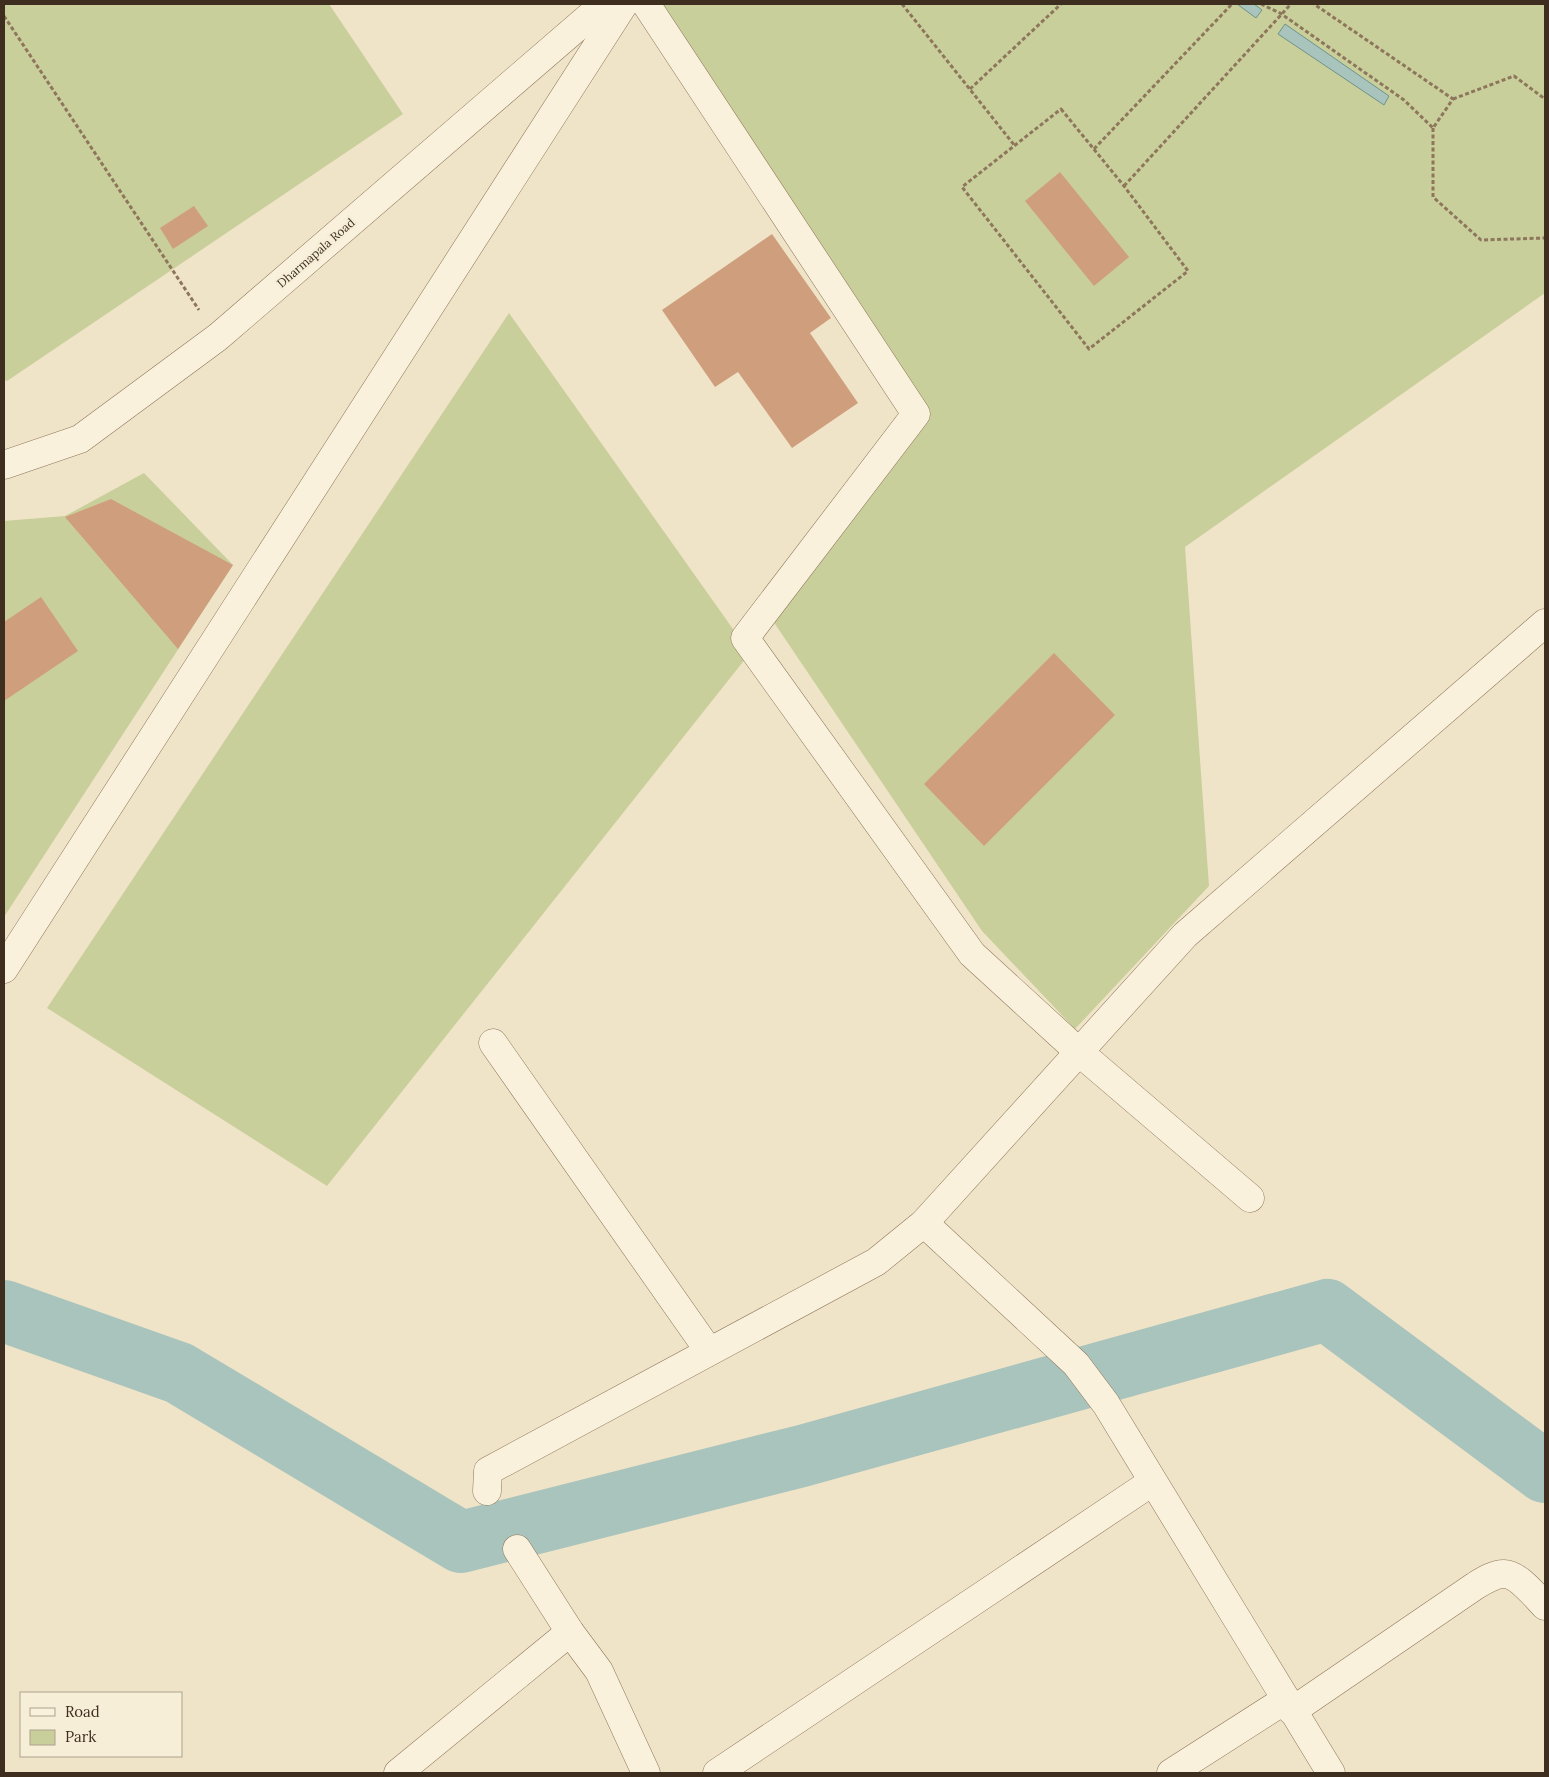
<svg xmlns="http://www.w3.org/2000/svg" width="1549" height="1777" viewBox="0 0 1549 1777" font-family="Lora,serif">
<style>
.green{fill:#c9cf9b}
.water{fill:#a9c4bc;stroke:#6f938a}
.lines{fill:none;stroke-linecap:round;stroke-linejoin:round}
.river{stroke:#a9c4bc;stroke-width:62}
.building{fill:#cf9f7d}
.minor-casing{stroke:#8d765c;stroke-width:29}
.tertiary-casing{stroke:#8d765c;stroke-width:29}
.path{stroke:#8d765c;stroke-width:3;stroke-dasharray:4 2.5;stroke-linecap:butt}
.minor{stroke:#faf1dc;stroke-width:28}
.tertiary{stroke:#faf1dc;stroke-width:28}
.labels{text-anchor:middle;stroke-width:5;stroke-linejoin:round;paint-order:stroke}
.street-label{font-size:12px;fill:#3d2e20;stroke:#f7eed8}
</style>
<rect width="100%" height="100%" fill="#f0e4c8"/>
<g class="green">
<path d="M 4,4 L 329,4 L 403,114 L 7,381 L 4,380 Z"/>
<path d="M 653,4 L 1545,4 L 1545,293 L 1185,547 L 1209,886 L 1075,1029 L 982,931 L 773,621 L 927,409 Z"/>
<path d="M 509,313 L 750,653 L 327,1186 L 47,1008 Z"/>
<path d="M 144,473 L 233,565 L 4,917 L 4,521 L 65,516 Z"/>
</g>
<g class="water">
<path d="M 1237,4 L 1254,4 L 1262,10 L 1256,18 Z"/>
<path d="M 1285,24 L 1389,96 L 1384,105 L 1278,34 Z"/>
</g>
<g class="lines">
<path class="river" d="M 4,1311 L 179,1373 L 461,1542 L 802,1456 L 1327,1310 L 1545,1472"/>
</g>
<g class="building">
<path d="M 1060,172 L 1129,257 L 1094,286 L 1025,201 Z"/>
<path d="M 194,206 L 208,226 L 173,249 L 160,228 Z"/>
<path d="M 772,234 L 831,318 L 810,333 L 858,403 L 792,448 L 738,372 L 715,387 L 662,310 Z"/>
<path d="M 111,499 L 233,565 L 178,649 L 65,517 Z"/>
<path d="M 41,597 L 78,651 L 4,701 L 4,622 Z"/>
<path d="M 1054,653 L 1115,715 L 984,846 L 924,784 Z"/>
</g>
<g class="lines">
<defs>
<g id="minor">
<path d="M 646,4 L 916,414 L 745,638 L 972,954 L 1079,1052 L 1250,1198"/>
<path d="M 493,1043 L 709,1351"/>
<path d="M 924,1223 L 1076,1364 L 1106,1404 L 1331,1773"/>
<path d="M 487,1491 L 488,1471 L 876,1262 L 924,1223 L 1185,935 L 1545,623"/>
<path d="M 517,1549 L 570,1632 L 599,1671 L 646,1773"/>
<path d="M 1292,1711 L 1475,1586 C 1483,1581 1494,1574 1504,1574 C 1518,1574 1536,1597 1545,1606"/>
<path d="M 398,1773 L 570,1632"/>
<path d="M 717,1773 L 1152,1482"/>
<path d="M 1171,1773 L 1285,1700"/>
</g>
<g id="tertiary">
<path d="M 4,465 L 80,439 L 218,337 L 604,4"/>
<path d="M 4,969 L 624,4"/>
</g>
</defs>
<use href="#minor" class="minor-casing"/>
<use href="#tertiary" class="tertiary-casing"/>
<g class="path">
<path d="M 902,4 L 1015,146"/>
<path d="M 1261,4 L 1280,13 L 1404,100 L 1433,128 L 1453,99 L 1314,4"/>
<path d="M 4,16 L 199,310"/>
<path d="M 970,89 L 1061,4"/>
<path d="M 1453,99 L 1514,76 L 1545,99"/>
<path d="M 1061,109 L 1124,186 L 1188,271 L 1089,349 L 962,187 Z"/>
<path d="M 1433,128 L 1433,197 L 1481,240 L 1545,238"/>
<path d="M 1094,149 L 1232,4"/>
<path d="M 1124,186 L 1291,4"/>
</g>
<use href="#minor" class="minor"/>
<use href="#tertiary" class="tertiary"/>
</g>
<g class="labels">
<g class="street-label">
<text transform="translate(316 253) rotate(-41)" y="4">Dharmapala Road</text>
</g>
</g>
<rect width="1549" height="1777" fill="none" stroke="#3d2e20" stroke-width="10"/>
<rect x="20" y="1692" width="162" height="65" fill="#f7eed8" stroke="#ada18e"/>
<rect x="30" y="1708" width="25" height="8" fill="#faf1dc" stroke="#ada18e"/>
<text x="65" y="1717" font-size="15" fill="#3d2e20">Road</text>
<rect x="30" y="1730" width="25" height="15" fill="#c9cf9b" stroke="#ada18e"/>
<text x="65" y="1742" font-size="15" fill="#3d2e20">Park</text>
</svg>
